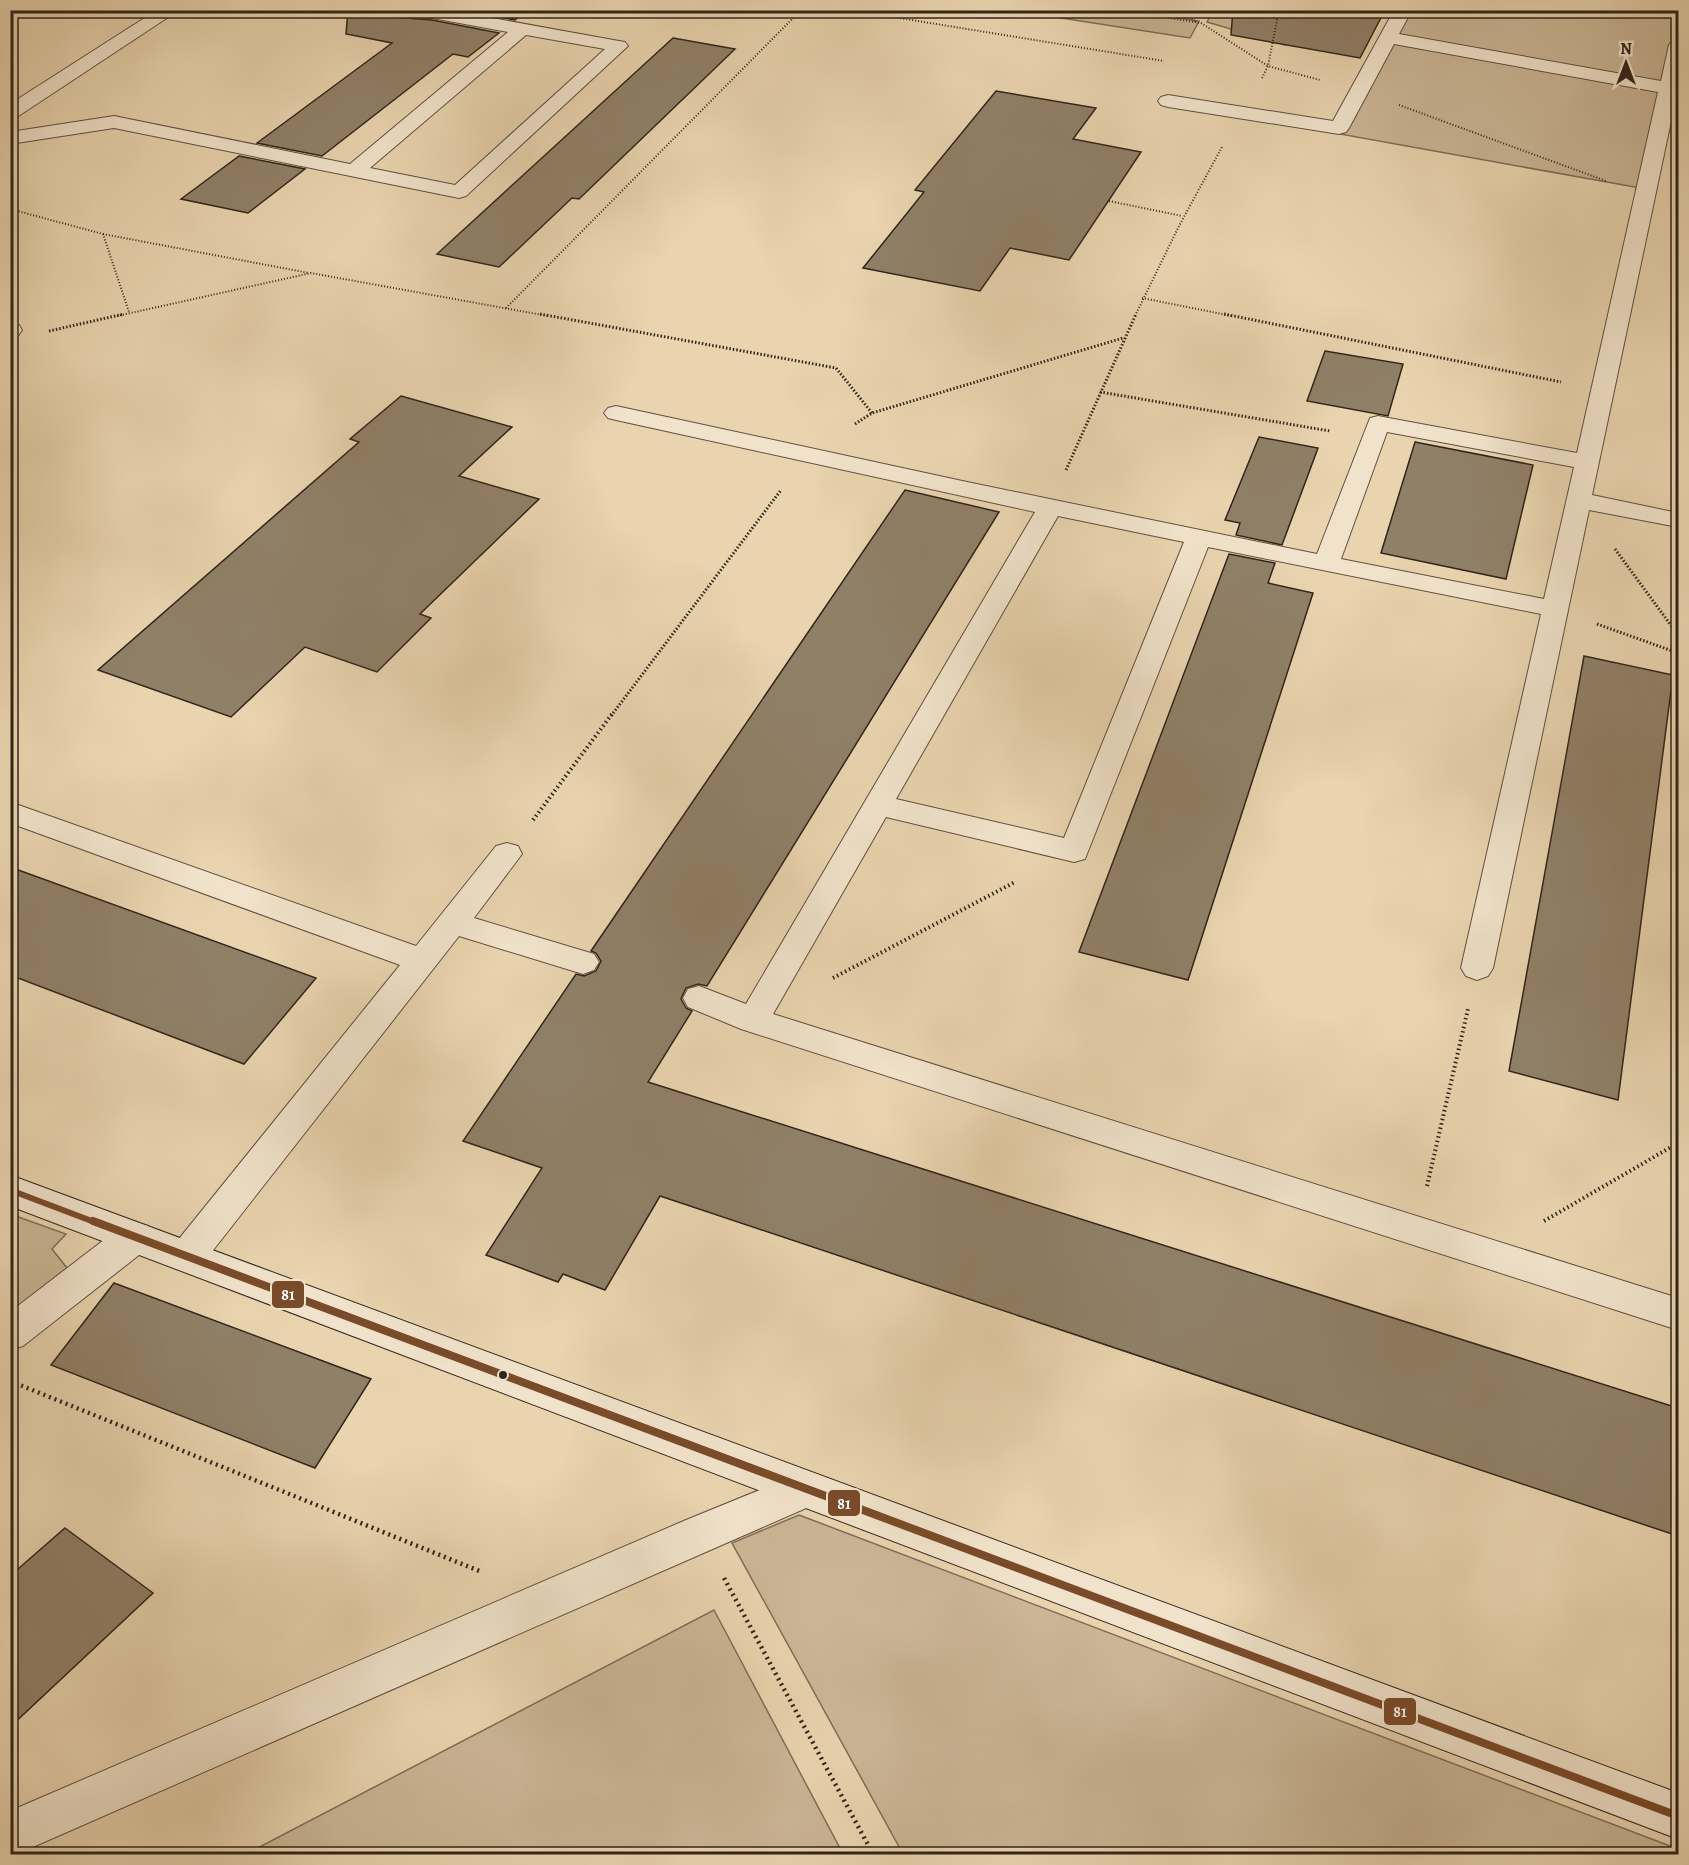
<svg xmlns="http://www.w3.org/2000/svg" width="1689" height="1865" viewBox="0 0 1689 1865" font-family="Alegreya,serif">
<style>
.green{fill:#cab696;stroke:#7d6e58;stroke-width:1.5}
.building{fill:#908068;stroke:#30251b;stroke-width:1.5}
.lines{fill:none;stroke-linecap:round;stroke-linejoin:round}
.lane-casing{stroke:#5e5140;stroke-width:2}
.secondary-casing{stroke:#30251b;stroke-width:2}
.path-far3{stroke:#30251b;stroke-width:2;stroke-dasharray:1 2;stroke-linecap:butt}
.path-far2{stroke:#30251b;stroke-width:3;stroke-dasharray:1.5 2;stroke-linecap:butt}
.path-far1{stroke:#30251b;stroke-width:4;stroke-dasharray:1.5 3;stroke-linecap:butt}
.path{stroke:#30251b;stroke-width:4.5;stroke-dasharray:2 4;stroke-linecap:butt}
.lane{fill:#f1e3cb;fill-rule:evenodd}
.secondary{fill:#f1e3cb;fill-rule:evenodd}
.bus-1-far1-casing{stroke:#f1e3cb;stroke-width:10}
.bus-1-casing{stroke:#f1e3cb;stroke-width:12}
.bus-1-far1{stroke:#7a4b2a;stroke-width:6}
.bus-1{stroke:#7a4b2a;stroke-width:8}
.bus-dot{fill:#30251b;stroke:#f1e3cb;stroke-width:2}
.line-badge{stroke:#f1e3cb;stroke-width:2}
.badge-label{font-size:16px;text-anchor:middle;font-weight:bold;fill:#fff}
</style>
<rect width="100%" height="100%" fill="#e9d4af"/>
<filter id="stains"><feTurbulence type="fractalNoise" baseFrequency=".00333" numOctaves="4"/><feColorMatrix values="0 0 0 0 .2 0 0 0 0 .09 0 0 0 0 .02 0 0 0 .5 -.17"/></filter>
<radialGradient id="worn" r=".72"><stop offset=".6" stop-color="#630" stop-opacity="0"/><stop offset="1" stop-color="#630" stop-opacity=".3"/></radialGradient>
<g class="green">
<path d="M 1016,11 L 1132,11 L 1199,21 L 1190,38 Z"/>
<path d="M 1213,11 L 1307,11 L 1286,45 L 1207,22 Z"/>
<path d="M 1407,11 L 1678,11 L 1678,21 L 1640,188 L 1340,134 Z"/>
<path d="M 10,1214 L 66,1234 L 52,1249 L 67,1268 L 11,1319 Z"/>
<path d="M 799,1515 L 1678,1849 L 1678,1854 L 903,1854 L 732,1543 Z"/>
<path d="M 714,1610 L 843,1854 L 246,1854 Z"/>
</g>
<g class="building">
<path d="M 348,10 L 382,10 L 393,17 L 432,20 L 499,33 L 468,57 L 453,54 L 322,156 L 257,143 L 392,43 L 346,34 Z"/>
<path d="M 463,10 L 527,10 L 515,20 Z"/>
<path d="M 1233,10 L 1385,10 L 1360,58 L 1231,35 Z"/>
<path d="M 673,38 L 735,49 L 579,199 L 572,198 L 499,267 L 437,254 Z"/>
<path d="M 996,91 L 1096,108 L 1073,139 L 1141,152 L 1069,260 L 1010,248 L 980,291 L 863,268 L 924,192 L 915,190 Z"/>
<path d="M 239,156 L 305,169 L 248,213 L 181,199 Z"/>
<path d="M 1325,351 L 1403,364 L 1388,416 L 1307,401 Z"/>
<path d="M 401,396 L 512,427 L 459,476 L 539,499 L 420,614 L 431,618 L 377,672 L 305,647 L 231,717 L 98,670 L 359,442 L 350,439 Z"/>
<path d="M 1259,437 L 1318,448 L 1282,545 L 1236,535 L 1240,523 L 1225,520 Z"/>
<path d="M 1415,442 L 1533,465 L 1506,579 L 1381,553 Z"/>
<path d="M 905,490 L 999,512 L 707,986 L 698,984 L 686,988 L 681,999 L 686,1008 L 692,1011 L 648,1082 L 1678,1408 L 1678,1536 L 660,1196 L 605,1290 L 563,1274 L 558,1282 L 486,1255 L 542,1168 L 463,1141 L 576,974 L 584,976 L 596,971 L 601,961 L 596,953 L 591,951 Z"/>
<path d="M 1229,554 L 1275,563 L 1268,583 L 1313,593 L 1188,980 L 1079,952 Z"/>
<path d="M 1584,656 L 1673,675 L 1618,1100 L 1509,1071 Z"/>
<path d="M 10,867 L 316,978 L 244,1064 L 10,975 Z"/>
<path d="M 114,1283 L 371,1379 L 315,1468 L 51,1365 Z"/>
<path d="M 65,1528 L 153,1593 L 10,1727 L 10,1576 Z"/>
</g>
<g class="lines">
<defs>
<g id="lane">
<path d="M 10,10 L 31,10 L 10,22 Z"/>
<path d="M 157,10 L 179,10 L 17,117 L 10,119 L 10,104 Z"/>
<path d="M 384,10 L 448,10 L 619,41 L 625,42 L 628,46 L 466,196 L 459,198 L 114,128 L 10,144 L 10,132 L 114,116 L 350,164 L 508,32 L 432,18 L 393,15 ZM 526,35 L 605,49 L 455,185 L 370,168 Z"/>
<path d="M 1394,10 L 1412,10 L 1399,34 L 1661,81 L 1669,45 L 1672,41 L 1678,40 L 1678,88 L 1592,495 L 1678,513 L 1678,527 L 1589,510 L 1493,968 L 1488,976 L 1477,980 L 1466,976 L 1461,968 L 1541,614 L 1208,547 L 1085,859 L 1074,862 L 886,817 L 773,1014 L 1678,1298 L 1678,1330 L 741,1029 L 688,1007 L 683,998 L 688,989 L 699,986 L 746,1004 L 1035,512 L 616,420 L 608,418 L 604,413 L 608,408 L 616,406 L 967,482 L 1317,554 L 1370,418 L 1378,416 L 1577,453 L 1658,92 L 1394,44 L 1349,128 L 1346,132 L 1339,134 L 1168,107 L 1161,105 L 1158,101 L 1161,97 L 1168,95 L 1333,121 ZM 1387,432 L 1574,467 L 1544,599 L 1341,559 ZM 1058,516 L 1184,542 L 1064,838 L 896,799 Z"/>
<path d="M 10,323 L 19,325 L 22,330 L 18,336 L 10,338 Z"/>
<path d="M 10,802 L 416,946 L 496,846 L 507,843 L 518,846 L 522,854 L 474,918 L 594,954 L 599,962 L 594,970 L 583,974 L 459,936 L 200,1267 L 187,1271 L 174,1267 L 169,1256 L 174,1245 L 400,965 L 10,823 Z"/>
<path d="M 135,1222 L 148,1226 L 153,1237 L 148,1248 L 23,1346 L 10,1350 L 10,1312 L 122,1226 Z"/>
<path d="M 806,1471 L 820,1476 L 826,1489 L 820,1502 L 26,1850 L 10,1854 L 10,1811 L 686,1520 Z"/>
</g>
<path id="secondary" d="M 10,1175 L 1678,1793 L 1678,1839 L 10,1206 Z"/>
</defs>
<use href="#lane" class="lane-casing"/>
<use href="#secondary" class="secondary-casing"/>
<g class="path-far3">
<path d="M 850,10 L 1164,61"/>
<path d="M 1118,10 L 1201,23 L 1268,66 L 1320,80"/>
<path d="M 1176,10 L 1197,22"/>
<path d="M 1262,78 L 1268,66 L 1279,10"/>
<path d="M 1399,105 L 1606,181"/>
<path d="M 1109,201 L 1182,216"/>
<path d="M 10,209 L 103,234 L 129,312"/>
<path d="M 103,234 L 309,273"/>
<path d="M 1142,298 L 1232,316"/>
<path d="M 506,308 L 801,10"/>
<path d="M 117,316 L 311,273 L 548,316"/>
<path d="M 1135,316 L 1179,226 L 1222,147"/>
</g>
<g class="path-far2">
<path d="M 540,314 L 836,368 L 872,413"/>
<path d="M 1224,314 L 1561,382"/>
<path d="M 49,331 L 124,314"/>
<path d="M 1100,392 L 1330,431"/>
<path d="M 855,424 L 872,413 L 1123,338"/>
<path d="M 1066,470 L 1136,314"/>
<path d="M 1615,549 L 1678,635"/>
<path d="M 1597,624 L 1678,653"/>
<path d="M 611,716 L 781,490"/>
</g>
<g class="path-far1">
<path d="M 533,820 L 612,714"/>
<path d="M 833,978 L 1015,882"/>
<path d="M 1427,1186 L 1468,1009"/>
<path d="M 1544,1221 L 1678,1143"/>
</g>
<g class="path">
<path d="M 10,1381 L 482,1572"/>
<path d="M 724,1578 L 873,1854"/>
</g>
<use href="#lane" class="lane"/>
<use href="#secondary" class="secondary"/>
<defs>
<path id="bus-1-far1" d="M 10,1190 L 97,1223"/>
<path id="bus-1" d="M 93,1221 L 1678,1816"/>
</defs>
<use href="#bus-1-far1" class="bus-1-far1-casing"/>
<use href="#bus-1" class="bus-1-casing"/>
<use href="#bus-1-far1" class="bus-1-far1"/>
<use href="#bus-1" class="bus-1"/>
</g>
<circle class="bus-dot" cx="503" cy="1375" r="5"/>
<g class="line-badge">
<rect x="271" y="1280" width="34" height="29" rx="6" fill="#7a4b2a"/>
<rect x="827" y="1489" width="34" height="28" rx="6" fill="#7a4b2a"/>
<rect x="1383" y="1697" width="34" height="29" rx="6" fill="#7a4b2a"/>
</g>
<g class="badge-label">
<text x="288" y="1300">81</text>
<text x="844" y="1509">81</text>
<text x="1400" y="1717">81</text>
</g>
<rect width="1689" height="1865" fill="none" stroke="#e9d4af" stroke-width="36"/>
<rect x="12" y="12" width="1665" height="1841" fill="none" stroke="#30251b" stroke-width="3"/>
<rect x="18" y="18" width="1653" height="1829" fill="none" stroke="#30251b" stroke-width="1.5"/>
<g transform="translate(1626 63)" stroke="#f1e3cb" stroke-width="4.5" paint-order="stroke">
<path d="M0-4.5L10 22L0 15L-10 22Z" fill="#30251b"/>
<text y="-9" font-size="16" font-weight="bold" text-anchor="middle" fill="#30251b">N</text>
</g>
<rect width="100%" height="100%" filter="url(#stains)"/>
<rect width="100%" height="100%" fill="url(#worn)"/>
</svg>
